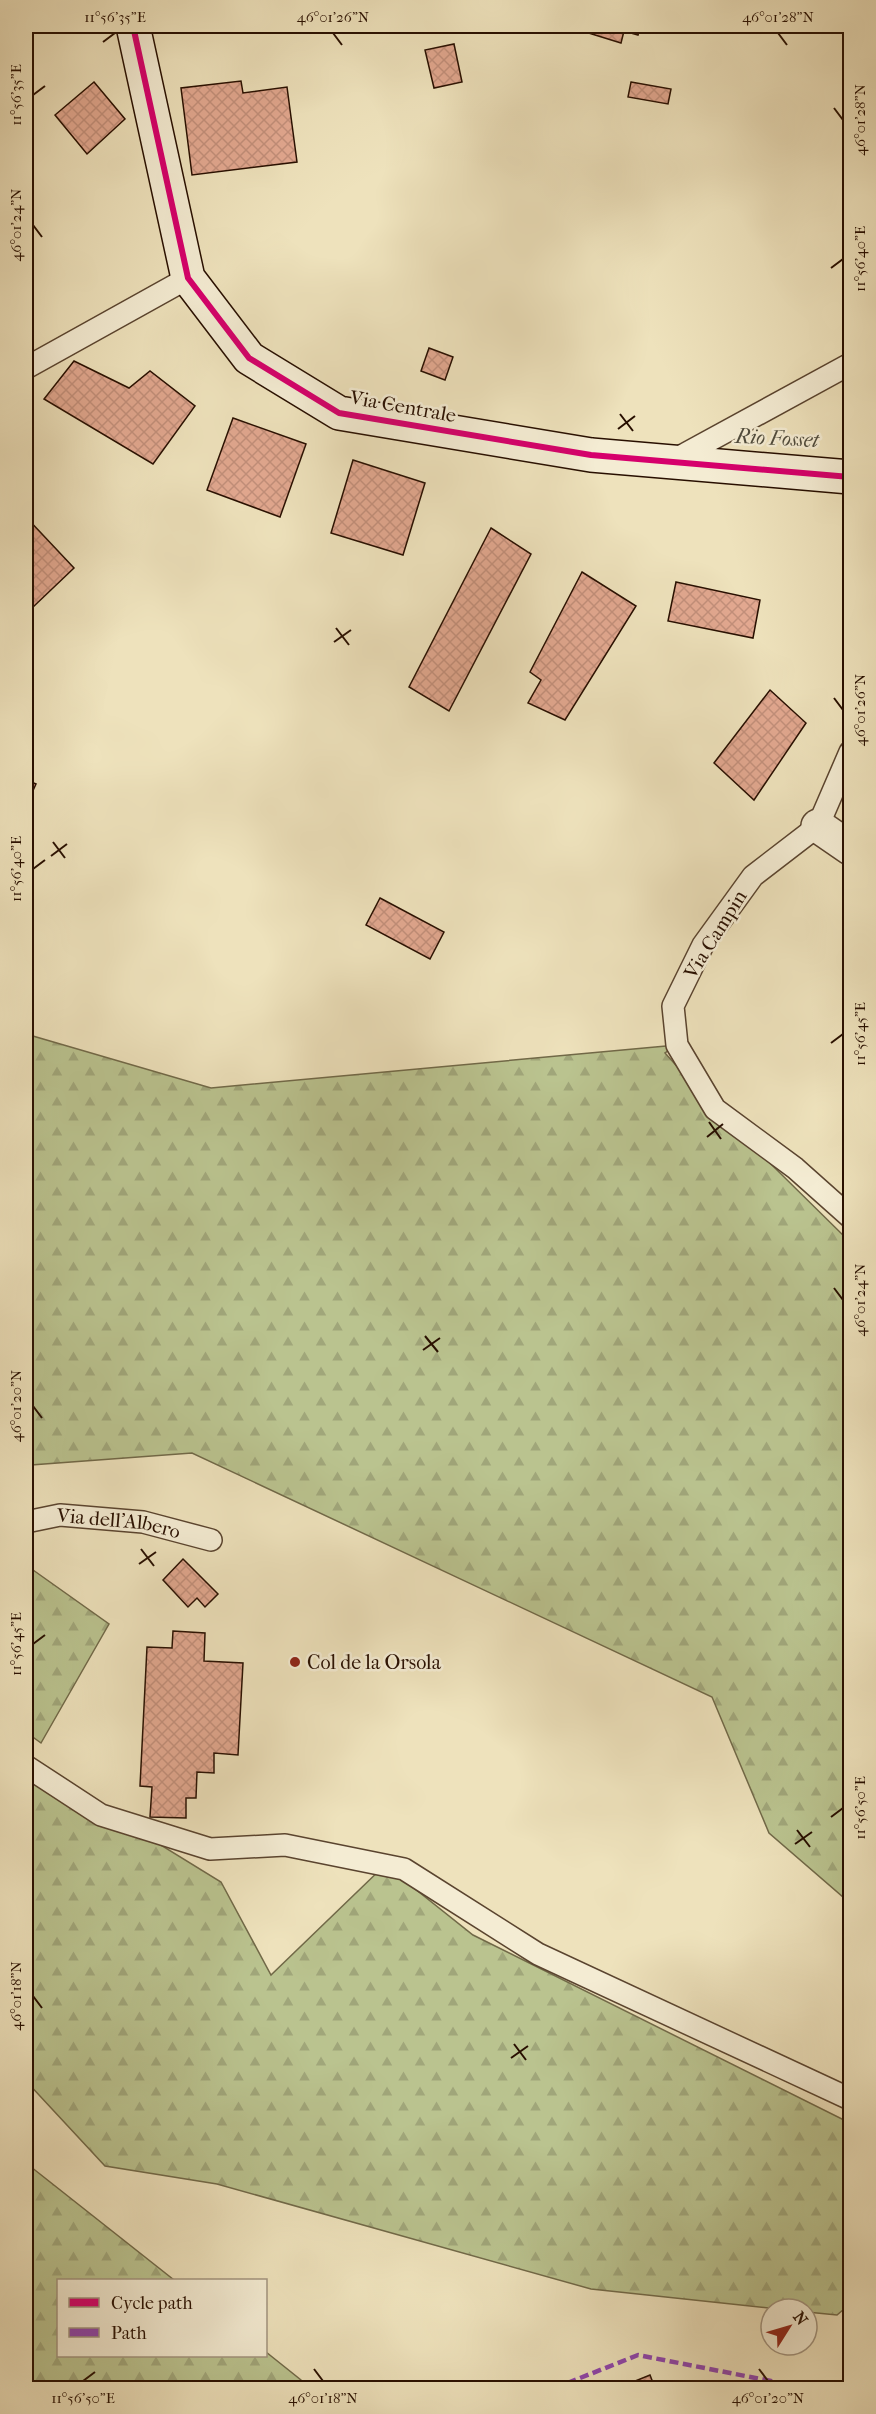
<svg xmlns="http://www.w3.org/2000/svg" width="876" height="2414" viewBox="0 0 876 2414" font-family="'IM FELL French Canon',serif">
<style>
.forest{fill:url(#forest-firs);stroke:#716948;stroke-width:1.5}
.building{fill:url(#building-cross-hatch);stroke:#280f00;stroke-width:1.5}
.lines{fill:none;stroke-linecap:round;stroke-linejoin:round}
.lane-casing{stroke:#5a442f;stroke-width:24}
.street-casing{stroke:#5a442f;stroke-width:36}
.secondary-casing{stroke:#280f00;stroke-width:36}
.lane{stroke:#f4ecd3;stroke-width:21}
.street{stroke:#f4ecd3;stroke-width:33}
.secondary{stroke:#f4ecd3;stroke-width:33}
.quiet{stroke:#8e44ad;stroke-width:4.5;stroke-dasharray:9 4.5;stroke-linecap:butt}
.cycleway-casing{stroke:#f4ecd3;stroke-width:10}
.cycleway{stroke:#d6006c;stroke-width:6}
.ticks{fill:none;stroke:#280f00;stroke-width:2}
.poi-dot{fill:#8f2418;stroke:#f4ecd3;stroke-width:2}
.labels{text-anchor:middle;stroke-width:5;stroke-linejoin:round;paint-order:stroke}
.street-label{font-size:20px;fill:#280f00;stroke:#f4ecd3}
.poi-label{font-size:20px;fill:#280f00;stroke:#f4ecd3;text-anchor:start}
.water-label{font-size:21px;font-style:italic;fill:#504c3d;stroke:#f4ecd3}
.neatline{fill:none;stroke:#280f00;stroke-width:2}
.ticks-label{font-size:15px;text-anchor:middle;fill:#280f00}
</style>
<defs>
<pattern id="forest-firs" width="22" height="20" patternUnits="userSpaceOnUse" patternTransform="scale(1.5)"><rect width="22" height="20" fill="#bac38f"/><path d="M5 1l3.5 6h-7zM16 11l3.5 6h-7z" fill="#a0a67a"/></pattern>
<pattern id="building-cross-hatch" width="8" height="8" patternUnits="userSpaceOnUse" patternTransform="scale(1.5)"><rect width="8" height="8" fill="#e2a890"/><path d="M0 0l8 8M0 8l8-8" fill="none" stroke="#c28f7a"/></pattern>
</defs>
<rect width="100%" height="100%" fill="#eee2bc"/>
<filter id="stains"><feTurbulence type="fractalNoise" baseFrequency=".00333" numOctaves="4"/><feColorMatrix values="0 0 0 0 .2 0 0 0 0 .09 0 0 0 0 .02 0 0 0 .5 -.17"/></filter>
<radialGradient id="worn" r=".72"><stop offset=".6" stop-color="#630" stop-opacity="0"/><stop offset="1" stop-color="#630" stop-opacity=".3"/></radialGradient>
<g class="forest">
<path d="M 26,1034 L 211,1088 L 677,1045 L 665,1053 L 715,1109 L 850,1242 L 850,1903 L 769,1833 L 712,1697 L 192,1453 L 31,1465 L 26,1478 Z"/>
<path d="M 26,1565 L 109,1624 L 41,1743 L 26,1732 Z"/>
<path d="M 26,1762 L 221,1882 L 271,1975 L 385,1865 L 473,1935 L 850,2123 L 850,2304 L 837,2315 L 807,2312 L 807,2309 L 778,2309 L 591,2289 L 217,2184 L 105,2166 L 26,2081 Z"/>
<path d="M 26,2163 L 174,2280 L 58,2280 L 58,2356 L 266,2356 L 266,2352 L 301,2380 L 306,2388 L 26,2388 Z"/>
</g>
<g class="building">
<path d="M 566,26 L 641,26 L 638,35 L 624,31 L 621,43 Z"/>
<path d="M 454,44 L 462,82 L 434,88 L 425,50 Z"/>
<path d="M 241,81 L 243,93 L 287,87 L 297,162 L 192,175 L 181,88 Z"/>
<path d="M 94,82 L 125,119 L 87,154 L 55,115 Z"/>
<path d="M 631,82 L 671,89 L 668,104 L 628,97 Z"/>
<path d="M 429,348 L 453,357 L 445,380 L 421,371 Z"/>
<path d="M 74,361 L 129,388 L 150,371 L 195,406 L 153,464 L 44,399 Z"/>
<path d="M 233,418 L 306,444 L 280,517 L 207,490 Z"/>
<path d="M 353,460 L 425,483 L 403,555 L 331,533 Z"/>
<path d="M 26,517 L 74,568 L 31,609 L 26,603 Z"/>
<path d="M 491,528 L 531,554 L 449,711 L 409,687 Z"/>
<path d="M 582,572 L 636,606 L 565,720 L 528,703 L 541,680 L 530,672 Z"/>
<path d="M 676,582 L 760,600 L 753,638 L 668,621 Z"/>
<path d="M 770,690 L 806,723 L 754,800 L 714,763 Z"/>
<path d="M 26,780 L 36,784 L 26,806 Z"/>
<path d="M 380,898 L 444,932 L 430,959 L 366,925 Z"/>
<path d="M 183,1559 L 218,1594 L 205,1607 L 197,1598 L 188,1607 L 163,1580 Z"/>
<path d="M 173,1631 L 205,1633 L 204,1661 L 243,1663 L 238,1755 L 214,1753 L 214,1773 L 197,1772 L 196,1798 L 186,1798 L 186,1818 L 150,1817 L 152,1787 L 140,1786 L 147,1647 L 172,1648 Z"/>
<path d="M 650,2375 L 655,2388 L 618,2388 Z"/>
</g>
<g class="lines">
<defs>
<g id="lane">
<path d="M 26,368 L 188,278"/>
<path d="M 674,460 L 850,364"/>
<path d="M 850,752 L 818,826 L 753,876 L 703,945 L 673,1006 L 677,1045 L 715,1109 L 795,1168 L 850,1217"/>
<path id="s1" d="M 26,1522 L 60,1515 L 143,1522 L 211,1540"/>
<path d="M 26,1766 L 101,1815 L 210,1849 L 285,1845 L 404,1869 L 538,1954 L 850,2099"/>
</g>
<path id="street" d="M 818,826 L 850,848"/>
<path id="secondary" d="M 133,26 L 188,278 L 249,358 L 339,413 L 591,455 L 850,477"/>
</defs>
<use href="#lane" class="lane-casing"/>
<use href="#street" class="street-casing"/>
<use href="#secondary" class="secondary-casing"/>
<use href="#lane" class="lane"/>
<use href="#street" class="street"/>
<use href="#secondary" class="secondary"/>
<path class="quiet" d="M 555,2388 L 638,2355 L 771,2381 L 779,2388"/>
<defs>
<path id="cycleway" d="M 133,26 L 188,278 L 249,358 L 339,413 L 591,455 L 850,477"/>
</defs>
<use href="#cycleway" class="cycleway-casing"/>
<use href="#cycleway" class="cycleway"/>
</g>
<path class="ticks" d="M 333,33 L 342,45M 778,33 L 787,45M 103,42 L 115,33M 33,95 L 45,86M 834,108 L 843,120M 33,225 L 42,237M 831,268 L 843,259M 620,414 L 633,431M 618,429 L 635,416M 336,628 L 349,645M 334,642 L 351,630M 834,698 L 843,710M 53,842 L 65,858M 51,856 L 67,844M 33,869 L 45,860M 831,1043 L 843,1034M 709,1122 L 721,1139M 707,1137 L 723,1124M 834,1288 L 843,1300M 425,1336 L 438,1352M 423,1350 L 440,1338M 33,1406 L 42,1418M 141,1549 L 154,1566M 139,1564 L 156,1552M 33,1644 L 45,1635M 831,1817 L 843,1808M 797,1830 L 810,1847M 795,1844 L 812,1832M 33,1996 L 42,2008M 514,2044 L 526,2060M 511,2058 L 528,2046M 314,2369 L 323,2381M 759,2369 L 768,2381M 83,2381 L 95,2372"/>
<circle class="poi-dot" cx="295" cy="1662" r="6"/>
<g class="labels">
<g class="street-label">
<text transform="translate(403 406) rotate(10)" y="7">Via Centrale</text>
<text transform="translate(715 934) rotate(-58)" y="7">Via Campin</text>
<text dy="7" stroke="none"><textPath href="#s1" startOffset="94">Via dell'Albero</textPath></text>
</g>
<g class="poi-label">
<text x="307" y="1669">Col de la Orsola</text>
</g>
<g class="water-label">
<text transform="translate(777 438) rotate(3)" y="7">Rio Fosset</text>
</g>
</g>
<rect width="876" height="2414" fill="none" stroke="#eee2bc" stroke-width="66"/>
<rect x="57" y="2279" width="210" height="78" fill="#f4ecd3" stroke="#a2947f" stroke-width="1.5"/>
<rect x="69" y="2298" width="30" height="9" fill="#d6006c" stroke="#a2947f" stroke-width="1.5"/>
<text x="111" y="2309" font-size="18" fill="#280f00">Cycle path</text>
<rect x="69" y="2328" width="30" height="9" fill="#8e44ad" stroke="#a2947f" stroke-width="1.5"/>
<text x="111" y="2339" font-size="18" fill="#280f00">Path</text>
<g transform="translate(789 2327) rotate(53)"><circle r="28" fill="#f4ecd3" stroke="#a2947f" stroke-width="1.5"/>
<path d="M0-4.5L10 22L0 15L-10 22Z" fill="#8f2418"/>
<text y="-9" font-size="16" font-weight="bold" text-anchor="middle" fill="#280f00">N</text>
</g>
<rect x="33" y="33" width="810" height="2348" class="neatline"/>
<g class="ticks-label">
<text x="115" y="22">11°56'35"E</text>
<text x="333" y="22">46°01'26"N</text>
<text x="778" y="22">46°01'28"N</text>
<text transform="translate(16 95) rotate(-90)" y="5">11°56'35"E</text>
<text transform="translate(860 120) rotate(-90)" y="5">46°01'28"N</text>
<text transform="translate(16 225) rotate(-90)" y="5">46°01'24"N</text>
<text transform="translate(860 259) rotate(-90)" y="5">11°56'40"E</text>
<text transform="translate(860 710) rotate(-90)" y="5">46°01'26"N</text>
<text transform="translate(16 869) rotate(-90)" y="5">11°56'40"E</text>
<text transform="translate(860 1034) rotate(-90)" y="5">11°56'45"E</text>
<text transform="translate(860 1300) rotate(-90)" y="5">46°01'24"N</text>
<text transform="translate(16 1406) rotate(-90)" y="5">46°01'20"N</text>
<text transform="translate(16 1644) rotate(-90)" y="5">11°56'45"E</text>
<text transform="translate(860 1808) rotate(-90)" y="5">11°56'50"E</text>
<text transform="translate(16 1996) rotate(-90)" y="5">46°01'18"N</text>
<text x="83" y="2403">11°56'50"E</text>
<text x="323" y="2403">46°01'18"N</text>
<text x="768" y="2403">46°01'20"N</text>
</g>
<rect width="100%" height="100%" filter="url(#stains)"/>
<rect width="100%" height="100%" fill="url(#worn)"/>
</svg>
